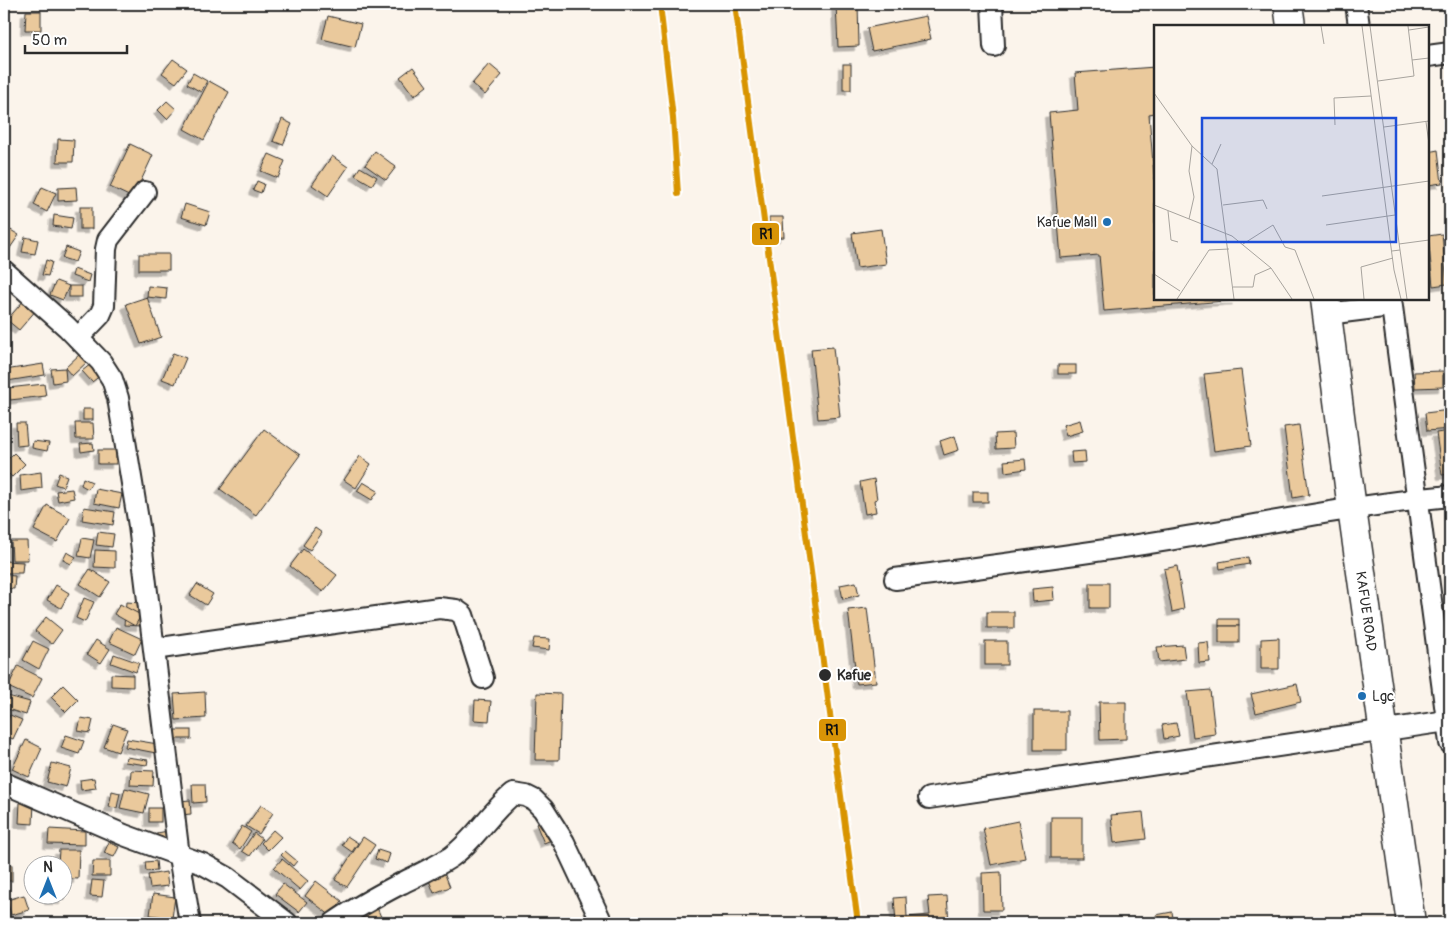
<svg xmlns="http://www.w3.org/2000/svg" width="1454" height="927" viewBox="0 0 1454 927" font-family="Pangolin,sans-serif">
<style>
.building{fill:#eac99c;stroke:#2b2b2b;filter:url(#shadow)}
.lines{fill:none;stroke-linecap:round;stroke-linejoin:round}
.minor-casing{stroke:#2b2b2b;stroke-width:24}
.highway-casing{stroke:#2b2b2b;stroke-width:31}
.minor{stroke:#fff;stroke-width:20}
.highway{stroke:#fff;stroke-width:28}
.rail{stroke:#2b2b2b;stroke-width:4;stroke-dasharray:8 4;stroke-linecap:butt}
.rail-1-casing{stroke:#fff;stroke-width:10}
.rail-1{stroke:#d89406;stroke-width:6}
.poi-dot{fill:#1f6fb2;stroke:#fff;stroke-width:2}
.stop-dot{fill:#2b2b2b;stroke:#fff;stroke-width:2}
.labels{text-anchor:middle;stroke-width:4;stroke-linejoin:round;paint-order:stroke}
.poi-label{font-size:14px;fill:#2b2b2b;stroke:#fff;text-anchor:end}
.street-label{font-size:14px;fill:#2b2b2b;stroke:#fff}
.stop-label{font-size:14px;font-weight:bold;fill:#2b2b2b;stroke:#fff;text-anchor:start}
.inset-road{fill:none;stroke:#a8a49e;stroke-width:1}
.view{fill:#1d4ed8;fill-opacity:0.15;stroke:#1d4ed8;stroke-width:2.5}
.inset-edge{fill:none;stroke:#2b2b2b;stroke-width:2.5}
.line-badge{stroke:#fff;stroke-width:2}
.pale-badge-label{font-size:14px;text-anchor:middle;font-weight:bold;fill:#111}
</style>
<defs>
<filter id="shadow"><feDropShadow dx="-4.5" dy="4.5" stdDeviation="0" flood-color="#0004"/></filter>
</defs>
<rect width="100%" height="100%" fill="#fbf4eb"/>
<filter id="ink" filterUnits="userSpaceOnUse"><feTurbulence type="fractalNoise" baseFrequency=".02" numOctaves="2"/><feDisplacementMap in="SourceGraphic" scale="10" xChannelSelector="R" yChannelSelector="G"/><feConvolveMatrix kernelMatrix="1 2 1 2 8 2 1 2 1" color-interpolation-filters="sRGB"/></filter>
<g filter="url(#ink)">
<g class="building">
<path d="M 836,4 L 858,4 L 859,46 L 838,47 Z"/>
<path d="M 26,11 L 41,11 L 41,30 L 25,30 Z"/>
<path d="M 328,16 L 361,24 L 355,47 L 322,39 Z"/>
<path d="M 926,16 L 931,39 L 872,51 L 867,28 Z"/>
<path d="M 173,59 L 187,69 L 176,83 L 162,73 Z"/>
<path d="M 489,64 L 502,75 L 485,95 L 472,84 Z"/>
<rect x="843" y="64" width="8" height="26"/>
<path d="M 413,67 L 427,86 L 414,96 L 400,77 Z"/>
<path d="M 1155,67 L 1155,113 L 1149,114 L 1155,188 L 1155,299 L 1237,300 L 1104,311 L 1099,255 L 1061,258 L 1049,113 L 1078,110 L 1075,73 Z"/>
<path d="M 193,73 L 207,81 L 201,92 L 187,84 Z"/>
<path d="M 209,81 L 229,92 L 204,140 L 184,129 Z"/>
<path d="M 167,101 L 176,109 L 167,119 L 158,110 Z"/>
<path d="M 282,119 L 292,124 L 283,145 L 273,141 Z"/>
<path d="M 58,139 L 74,140 L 73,162 L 57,162 Z"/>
<path d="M 130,144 L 153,155 L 133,198 L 110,187 Z"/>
<path d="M 1438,150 L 1442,183 L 1428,185 L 1428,152 Z"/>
<path d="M 375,151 L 396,167 L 386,180 L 365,165 Z"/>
<path d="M 269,154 L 285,161 L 278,178 L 261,171 Z"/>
<path d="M 332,156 L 348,167 L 328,196 L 312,185 Z"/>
<path d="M 360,167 L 377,177 L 372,185 L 355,175 Z"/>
<path d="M 257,181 L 264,184 L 261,193 L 253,190 Z"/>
<path d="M 42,187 L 56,193 L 47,212 L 34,205 Z"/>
<path d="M 76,187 L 77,200 L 58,201 L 58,188 Z"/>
<path d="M 185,204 L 210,212 L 206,225 L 181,217 Z"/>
<rect x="80" y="207" width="12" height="22"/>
<path d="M 54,215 L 73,218 L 71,229 L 53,226 Z"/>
<path d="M 769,217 L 783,217 L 784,237 L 770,238 Z"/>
<path d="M 4,226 L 19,235 L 8,251 L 4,248 Z"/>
<path d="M 881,229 L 886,264 L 857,268 L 852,233 Z"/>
<path d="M 1442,234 L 1447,284 L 1433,286 L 1428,236 Z"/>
<path d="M 25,237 L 38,240 L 35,254 L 22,252 Z"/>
<path d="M 66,247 L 79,252 L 75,262 L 62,258 Z"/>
<rect x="139" y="254" width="30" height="16"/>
<path d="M 46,260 L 52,262 L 48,276 L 42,275 Z"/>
<path d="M 74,269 L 90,275 L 88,282 L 72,276 Z"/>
<path d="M 56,281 L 69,286 L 63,300 L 50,295 Z"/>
<rect x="69" y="286" width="13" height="11"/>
<path d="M 148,286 L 167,288 L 166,299 L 147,297 Z"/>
<path d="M 147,297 L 161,337 L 141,344 L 126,304 Z"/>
<path d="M 25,299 L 37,309 L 19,330 L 7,320 Z"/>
<path d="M 833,347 L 840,417 L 818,419 L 811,349 Z"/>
<path d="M 81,353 L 88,361 L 72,376 L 65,368 Z"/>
<path d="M 173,353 L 186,358 L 175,384 L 162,379 Z"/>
<path d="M 43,364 L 45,375 L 7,381 L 5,370 Z"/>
<path d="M 91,364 L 101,375 L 92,382 L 82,371 Z"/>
<rect x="1058" y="365" width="18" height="9"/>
<path d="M 65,368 L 66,381 L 53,383 L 51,369 Z"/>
<path d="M 1241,370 L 1251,446 L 1214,451 L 1204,374 Z"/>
<path d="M 1443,371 L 1443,387 L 1415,388 L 1414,372 Z"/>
<path d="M 44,384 L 46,396 L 10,400 L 8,388 Z"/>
<rect x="83" y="409" width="10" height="11"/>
<path d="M 1450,410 L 1450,429 L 1427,431 L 1425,413 Z"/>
<path d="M 1080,420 L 1083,431 L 1066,436 L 1063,425 Z"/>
<path d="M 16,423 L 25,423 L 27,445 L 17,446 Z"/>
<path d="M 75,423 L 93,423 L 94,439 L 76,439 Z"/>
<path d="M 1299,425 L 1309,495 L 1293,498 L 1284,427 Z"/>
<path d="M 264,429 L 300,455 L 256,515 L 220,489 Z"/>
<path d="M 1450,431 L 1450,474 L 1442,475 L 1436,433 Z"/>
<path d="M 1013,433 L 1014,448 L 996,449 L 995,434 Z"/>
<path d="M 955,436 L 959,450 L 944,455 L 940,441 Z"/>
<path d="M 33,441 L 49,443 L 47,451 L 32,448 Z"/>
<path d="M 93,443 L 94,450 L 81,452 L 80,444 Z"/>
<rect x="98" y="450" width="18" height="14"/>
<path d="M 1085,451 L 1086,462 L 1072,463 L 1071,452 Z"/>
<path d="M 14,453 L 25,464 L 12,477 L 4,469 L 4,463 Z"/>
<path d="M 360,456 L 371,464 L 356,488 L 344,480 Z"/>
<path d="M 1025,459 L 1026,469 L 1005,472 L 1004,461 Z"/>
<path d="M 41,472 L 42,488 L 21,491 L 20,475 Z"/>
<path d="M 59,473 L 67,476 L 63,487 L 55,484 Z"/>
<path d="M 83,478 L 92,482 L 88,489 L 81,485 Z"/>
<path d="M 874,479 L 877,499 L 874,500 L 876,512 L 865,514 L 860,482 Z"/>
<path d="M 363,482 L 378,491 L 372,500 L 357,491 Z"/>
<path d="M 72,489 L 74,498 L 58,501 L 56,491 Z"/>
<path d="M 96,489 L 122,494 L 119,508 L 94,503 Z"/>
<rect x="973" y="492" width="15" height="10"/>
<path d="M 47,505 L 70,518 L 57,542 L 34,530 Z"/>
<path d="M 84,507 L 115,512 L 113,525 L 82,520 Z"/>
<path d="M 4,513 L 11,514 L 9,522 L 4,521 Z"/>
<path d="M 315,528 L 322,533 L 310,550 L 303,545 Z"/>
<path d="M 98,532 L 114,534 L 112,547 L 96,545 Z"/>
<path d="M 82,538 L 94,540 L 90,558 L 78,556 Z"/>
<path d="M 11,541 L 27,541 L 28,560 L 12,560 Z"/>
<path d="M 303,549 L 337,575 L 323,592 L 290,566 Z"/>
<path d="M 95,550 L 115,551 L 115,568 L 94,567 Z"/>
<path d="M 67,552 L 76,557 L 71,564 L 63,560 Z"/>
<path d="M 1248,557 L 1249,564 L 1220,569 L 1219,562 Z"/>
<path d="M 4,561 L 23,562 L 22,573 L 4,573 Z"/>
<path d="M 1177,566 L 1184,609 L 1172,612 L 1164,569 Z"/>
<path d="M 90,569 L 110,582 L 100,597 L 80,584 Z"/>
<path d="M 4,575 L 15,576 L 14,589 L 4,588 Z"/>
<path d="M 856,582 L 859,595 L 843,599 L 840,585 Z"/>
<rect x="1090" y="583" width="19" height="25"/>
<path d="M 197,584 L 213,594 L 206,605 L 190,595 Z"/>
<path d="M 56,585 L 69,593 L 61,608 L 47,600 Z"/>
<path d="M 1053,587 L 1054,600 L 1033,602 L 1032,589 Z"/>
<path d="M 84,598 L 94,602 L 85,622 L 76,618 Z"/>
<path d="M 126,602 L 142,603 L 141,626 L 124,625 Z"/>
<path d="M 120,604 L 141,615 L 135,626 L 114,614 Z"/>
<path d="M 4,608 L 7,608 L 6,626 L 4,626 Z"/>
<path d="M 867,608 L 876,682 L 857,684 L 848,610 Z"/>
<rect x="987" y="612" width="27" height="16"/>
<path d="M 46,617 L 62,630 L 52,644 L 35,631 Z"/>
<rect x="1219" y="619" width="20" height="7"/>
<rect x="1219" y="626" width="20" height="17"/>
<path d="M 116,627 L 142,639 L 135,654 L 109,642 Z"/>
<rect x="4" y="638" width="3" height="18"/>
<path d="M 534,638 L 550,639 L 549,650 L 532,648 Z"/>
<path d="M 1279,638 L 1279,669 L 1261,669 L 1261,639 Z"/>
<path d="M 96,640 L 110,649 L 101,663 L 87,654 Z"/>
<path d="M 33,641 L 49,649 L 39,669 L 23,660 Z"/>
<rect x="985" y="641" width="22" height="24"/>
<path d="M 1208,642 L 1210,662 L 1199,663 L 1198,643 Z"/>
<path d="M 1183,645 L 1185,659 L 1159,662 L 1157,647 Z"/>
<path d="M 114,654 L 139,663 L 136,672 L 111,663 Z"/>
<path d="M 18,666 L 42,678 L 32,698 L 8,687 Z"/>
<path d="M 111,674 L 133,675 L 133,687 L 111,686 Z"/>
<path d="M 1297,684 L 1301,702 L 1256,713 L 1251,694 Z"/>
<path d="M 63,685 L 78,700 L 66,712 L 51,697 Z"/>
<path d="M 1210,690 L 1215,734 L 1193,737 L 1187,692 Z"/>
<path d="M 205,692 L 206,718 L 176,720 L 174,694 Z"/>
<path d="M 537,693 L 561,694 L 559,760 L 535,760 Z"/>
<path d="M 8,696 L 30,702 L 26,715 L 4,708 Z"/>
<path d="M 475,700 L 491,701 L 489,721 L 474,720 Z"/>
<path d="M 1099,702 L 1126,702 L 1126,739 L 1100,740 Z"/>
<rect x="1034" y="711" width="33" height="39"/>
<path d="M 10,715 L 22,720 L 13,739 L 4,735 L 4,729 Z"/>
<path d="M 81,718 L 93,720 L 90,733 L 78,731 Z"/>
<path d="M 1176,723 L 1179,736 L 1164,739 L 1162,725 Z"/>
<path d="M 113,724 L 127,729 L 118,752 L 104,747 Z"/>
<rect x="170" y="730" width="21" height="9"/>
<path d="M 66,735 L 84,741 L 79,754 L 61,748 Z"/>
<path d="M 127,739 L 158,744 L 156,753 L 125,747 Z"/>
<path d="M 26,740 L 42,748 L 29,777 L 12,769 Z"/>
<path d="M 126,757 L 148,760 L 147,765 L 125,762 Z"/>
<path d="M 52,763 L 71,768 L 66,787 L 47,782 Z"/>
<path d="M 131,770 L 154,771 L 153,786 L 130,785 Z"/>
<path d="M 94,778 L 96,788 L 81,790 L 80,780 Z"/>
<path d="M 192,784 L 205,784 L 206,802 L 193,803 Z"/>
<path d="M 125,788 L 149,794 L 144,813 L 120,808 Z"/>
<path d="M 112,791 L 120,793 L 117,808 L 109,807 Z"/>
<path d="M 190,800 L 191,814 L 181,815 L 180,801 Z"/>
<path d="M 20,802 L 34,802 L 33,824 L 19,823 Z"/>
<path d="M 261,805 L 273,813 L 259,834 L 246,826 Z"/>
<rect x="149" y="808" width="12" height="14"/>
<path d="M 1143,812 L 1146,839 L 1114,843 L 1111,815 Z"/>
<rect x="1051" y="817" width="31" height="41"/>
<path d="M 546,820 L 554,839 L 544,843 L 536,824 Z"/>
<path d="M 1018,821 L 1025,858 L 991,865 L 983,828 Z"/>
<path d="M 242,826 L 251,832 L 240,849 L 232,843 Z"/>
<path d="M 49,829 L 85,831 L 85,845 L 48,844 Z"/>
<path d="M 273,830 L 281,837 L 268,850 L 261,843 Z"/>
<path d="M 168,831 L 169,837 L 157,838 L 157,833 Z"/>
<path d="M 254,833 L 262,839 L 250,856 L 242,851 Z"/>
<path d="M 347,836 L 358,843 L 352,852 L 342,845 Z"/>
<path d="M 363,837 L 375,845 L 347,887 L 335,880 Z"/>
<path d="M 109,842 L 119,847 L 114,857 L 104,853 Z"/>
<path d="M 59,850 L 79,850 L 78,879 L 62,878 L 62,864 L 58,864 Z"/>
<path d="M 378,850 L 390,854 L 387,863 L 375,859 Z"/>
<path d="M 285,851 L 297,861 L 293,866 L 281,855 Z"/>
<path d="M 282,859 L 308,881 L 300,890 L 274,868 Z"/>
<path d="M 93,861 L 110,861 L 110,876 L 92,876 Z"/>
<path d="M 156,861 L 157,870 L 146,871 L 145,862 Z"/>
<rect x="4" y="865" width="8" height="16"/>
<path d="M 166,872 L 168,886 L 150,888 L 148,875 Z"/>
<path d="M 444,872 L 450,887 L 434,893 L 428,878 Z"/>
<path d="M 1001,872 L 1002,910 L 983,910 L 982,873 Z"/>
<path d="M 92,880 L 104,881 L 102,897 L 90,896 Z"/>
<path d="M 316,881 L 342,901 L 331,916 L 305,896 Z"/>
<path d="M 283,884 L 307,902 L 299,912 L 275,894 Z"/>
<path d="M 62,890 L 64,890 L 64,900 L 49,900 L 49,894 L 62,894 Z"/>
<path d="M 153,894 L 175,897 L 172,918 L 150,915 Z"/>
<path d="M 24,895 L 29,910 L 11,915 L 7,900 Z"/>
<path d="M 947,896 L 949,923 L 896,923 L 894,898 L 906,897 L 907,917 L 930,915 L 928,897 Z"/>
<path d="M 376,905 L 381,917 L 366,923 L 354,923 L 351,916 Z"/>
<path d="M 1172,912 L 1174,923 L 1158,923 L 1156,915 Z"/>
</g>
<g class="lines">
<defs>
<g id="minor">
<path d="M 992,4 L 994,46"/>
<path d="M 1356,4 L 1359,26"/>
<path d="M 1428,56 L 1450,53"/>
<path d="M 4,271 L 67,327 L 101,362 L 112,379 L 118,398 L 139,526 L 179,856 L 190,923"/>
<path d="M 1391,299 L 1450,743"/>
<path d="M 1327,314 L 1391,306"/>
<path d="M 78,338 L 100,315 L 104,306 L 106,249 L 108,240 L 145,192"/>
<path d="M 895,579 C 987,566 1078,555 1169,540 C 1263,524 1356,505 1450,496"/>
<path d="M 154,649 L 439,608 L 456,610 L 463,615 L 483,678"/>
<path d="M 4,783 L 124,835 L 203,864 L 228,878 L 287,923"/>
<path d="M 929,798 L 1447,721"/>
<path d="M 334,923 C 355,908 377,896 400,884 C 418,875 434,868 451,857 C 475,840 490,812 513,794 L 526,796 L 534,800 L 543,809 L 564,842 L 602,923"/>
</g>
<g id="highway">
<path d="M 1288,4 L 1291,26"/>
<path id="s1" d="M 1325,299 L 1352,509 L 1411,923"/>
</g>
</defs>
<use href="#minor" class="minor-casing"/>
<use href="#highway" class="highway-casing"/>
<use href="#minor" class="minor"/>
<use href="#highway" class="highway"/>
<path class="rail" d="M 660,4 L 673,118 L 678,194"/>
<defs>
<g id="rail-1">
<path d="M 660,4 L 673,118 L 678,194"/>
<path d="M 735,4 L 858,923"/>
</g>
</defs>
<use href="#rail-1" class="rail-1-casing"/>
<use href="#rail-1" class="rail-1"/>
</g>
</g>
<g class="poi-dot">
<circle cx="1107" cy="222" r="5"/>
<circle cx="1362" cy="696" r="5"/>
</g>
<circle class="stop-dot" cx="825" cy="675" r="7"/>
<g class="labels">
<g class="poi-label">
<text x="1097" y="227">Kafue Mall</text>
<text x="1372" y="701" text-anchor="start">Lgc</text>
</g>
<g class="street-label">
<text dy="5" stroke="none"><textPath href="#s1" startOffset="315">KAFUE ROAD</textPath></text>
</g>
<g class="stop-label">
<text x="837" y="680">Kafue</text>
</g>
</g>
<g transform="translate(1154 25)">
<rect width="275" height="275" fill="#fbf4eb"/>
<path class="inset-road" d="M 167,1 L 170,19M 208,1 L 240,245 L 247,274M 216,1 L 246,225 L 238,226M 255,5 L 275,2M 258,35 L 275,33M 224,56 L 260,51 L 254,1M 0,68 L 38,121 L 63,144 L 80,274M 272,97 L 275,119M 181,100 L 180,73 L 217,71M 230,102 L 275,96M 58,139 L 67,119M 168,171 L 275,156M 0,180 L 78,211 L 117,243 L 138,274M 69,180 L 109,175 L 113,184M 14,186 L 17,215 L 24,217M 35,194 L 40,172 L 35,146 L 38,121M 172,200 L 241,190M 89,219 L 119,200 L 131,222 L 141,225 L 160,274M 245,219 L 275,215M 246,225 L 253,274M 0,249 L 26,266M 79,262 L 99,262 L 101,250 L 117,243M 23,274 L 55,225 L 75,224M 210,274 L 207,242 L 239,233"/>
<path class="view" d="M 48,93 L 242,93 L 242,217 L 48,217 Z"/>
<rect width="275" height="275" class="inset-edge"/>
</g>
<g class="line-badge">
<rect x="751" y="222" width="29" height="24" rx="5" fill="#d89406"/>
<rect x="818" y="718" width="29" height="24" rx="5" fill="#d89406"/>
</g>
<g class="pale-badge-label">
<text x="766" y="239">R1</text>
<text x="832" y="735">R1</text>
</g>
<rect width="1454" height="927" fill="none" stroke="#fff" stroke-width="20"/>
<rect x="10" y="10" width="1434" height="907" fill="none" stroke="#2b2b2b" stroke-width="2" filter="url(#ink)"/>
<g transform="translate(48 880)"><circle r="24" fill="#ffffff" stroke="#aaaaaa"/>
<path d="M0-4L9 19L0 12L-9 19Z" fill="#1f6fb2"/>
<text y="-8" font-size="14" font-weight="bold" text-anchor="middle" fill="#2b2b2b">N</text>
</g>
<path d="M25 45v8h102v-8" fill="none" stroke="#2b2b2b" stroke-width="2.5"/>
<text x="32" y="45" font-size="15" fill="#2b2b2b" stroke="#ffffff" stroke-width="4" paint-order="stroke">50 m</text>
</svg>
